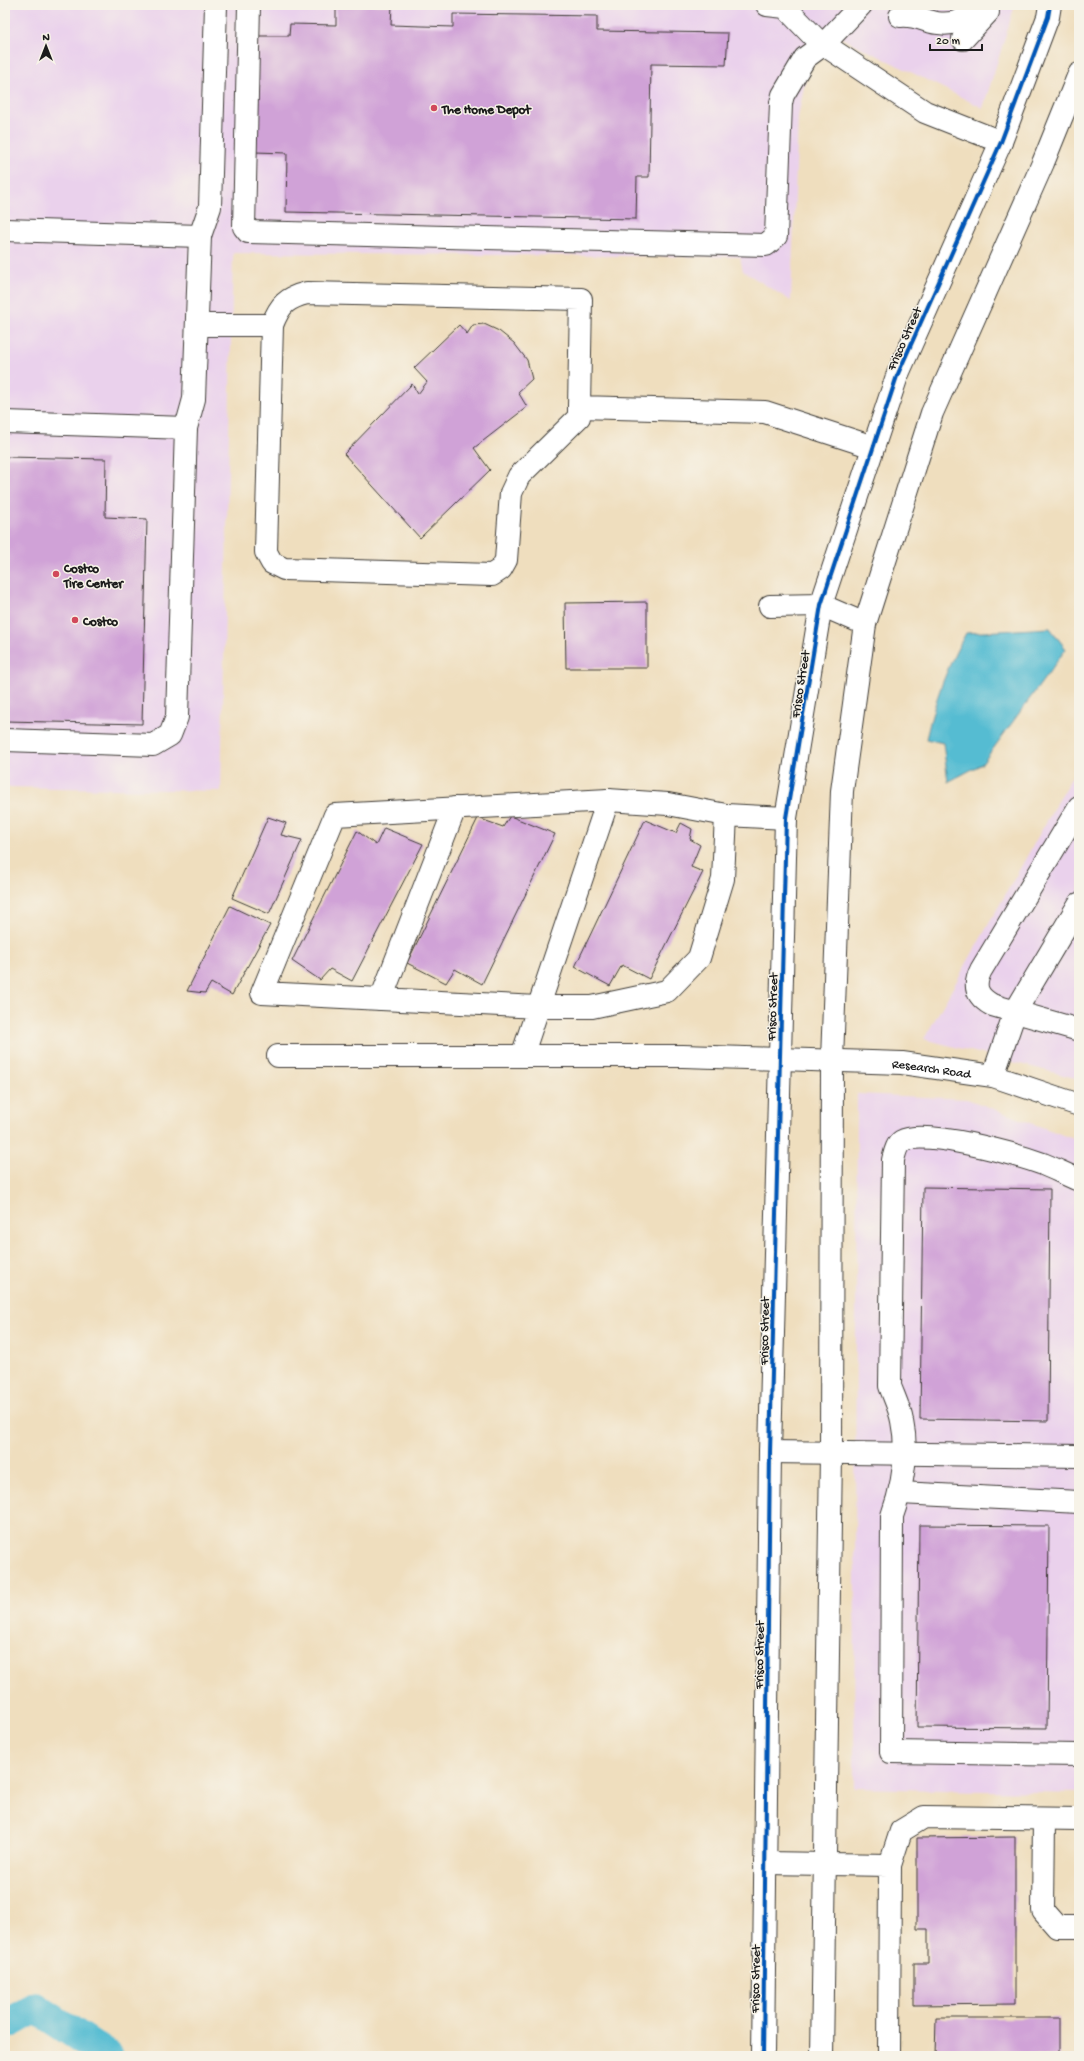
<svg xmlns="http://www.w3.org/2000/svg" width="1084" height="2061" viewBox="0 0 1084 2061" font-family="'Gochi Hand',sans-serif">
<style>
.built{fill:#ead1ec}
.water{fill:#54bcd2;stroke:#386c77}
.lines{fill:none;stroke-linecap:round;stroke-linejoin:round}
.river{stroke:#54bcd2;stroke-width:31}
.building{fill:#d0a2d7}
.minor-casing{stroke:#3c3934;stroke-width:24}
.minor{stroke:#fff;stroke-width:22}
.cycleway-casing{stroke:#f7f3e8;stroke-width:6}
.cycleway{stroke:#0057b8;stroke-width:4}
.poi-dot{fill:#d1495b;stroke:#f7f3e8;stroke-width:1.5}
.labels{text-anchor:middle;stroke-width:3;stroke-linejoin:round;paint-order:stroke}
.poi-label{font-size:13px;font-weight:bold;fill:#1c1c1c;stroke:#f7f3e8;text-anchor:start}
.street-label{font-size:13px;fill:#1c1c1c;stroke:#f7f3e8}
</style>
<rect width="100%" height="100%" fill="#f7f3e8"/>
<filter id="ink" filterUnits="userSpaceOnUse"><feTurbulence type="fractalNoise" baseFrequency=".025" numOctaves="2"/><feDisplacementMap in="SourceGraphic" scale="8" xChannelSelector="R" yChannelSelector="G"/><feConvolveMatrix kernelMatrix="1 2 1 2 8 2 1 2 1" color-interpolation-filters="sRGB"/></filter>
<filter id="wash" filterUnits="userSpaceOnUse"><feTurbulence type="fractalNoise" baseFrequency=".012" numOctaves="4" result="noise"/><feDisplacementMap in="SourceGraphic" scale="16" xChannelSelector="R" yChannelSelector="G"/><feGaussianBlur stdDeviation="0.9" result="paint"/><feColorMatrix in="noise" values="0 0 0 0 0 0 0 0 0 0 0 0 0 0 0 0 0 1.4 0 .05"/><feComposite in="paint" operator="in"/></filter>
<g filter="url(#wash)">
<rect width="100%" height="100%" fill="#efdebe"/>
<g class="built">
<path d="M 5,5 L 1015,5 L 983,108 L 816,25 L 798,117 L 791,301 L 743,271 L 740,257 L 233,253 L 221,791 L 5,787 Z"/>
<path d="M 1079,764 L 1079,1079 L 924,1039 Z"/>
<path d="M 857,1094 L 967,1099 L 1079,1141 L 1079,1793 L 854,1788 Z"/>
</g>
<path class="water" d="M 1050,628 L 1066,649 L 982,764 L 948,782 L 943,743 L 926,739 C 935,700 946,668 966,633 Z"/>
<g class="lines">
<path class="river" d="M 5,2021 L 11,2022 L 36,2008 L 108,2056"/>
</g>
<g id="blocks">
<g class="building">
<path d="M 336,5 L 392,5 L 391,25 L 453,27 L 453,14 L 597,16 L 597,31 L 728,33 L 726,65 L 651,64 L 649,177 L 637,177 L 636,219 L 286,212 L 287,153 L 255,152 L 257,36 L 289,36 L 290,24 L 336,25 Z"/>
<path d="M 484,324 L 499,331 L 514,343 L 527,360 L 532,379 L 518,392 L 527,407 L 474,448 L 490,470 L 420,538 L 344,454 L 412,384 L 418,394 L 427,382 L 414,368 L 459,325 L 467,334 L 473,325 Z"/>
<path d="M 5,457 L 106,459 L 105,517 L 147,519 L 142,724 L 5,721 Z"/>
<path d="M 647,602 L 647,668 L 566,668 L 565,603 Z"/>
<path d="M 510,816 L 555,834 L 482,984 L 455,969 L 446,983 L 407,963 L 478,818 L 503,827 Z"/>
<path d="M 268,817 L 286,823 L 281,835 L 302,840 L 269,914 L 232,898 Z"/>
<path d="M 645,820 L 676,833 L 681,823 L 692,829 L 690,839 L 700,845 L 691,867 L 703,872 L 649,979 L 622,965 L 610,986 L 575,967 Z"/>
<path d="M 384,828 L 423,844 L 352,981 L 330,969 L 320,980 L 292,961 L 357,831 L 376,845 Z"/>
<path d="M 230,906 L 270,925 L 232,995 L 211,983 L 205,993 L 187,991 Z"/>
<path d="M 923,1187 L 1050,1189 L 1048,1421 L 920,1419 Z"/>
<path d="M 919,1525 L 1049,1526 L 1047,1728 L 917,1727 Z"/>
<path d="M 1015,1837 L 1015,2004 L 914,2005 L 914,1963 L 928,1963 L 928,1929 L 917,1929 L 917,1838 Z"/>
<path d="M 936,2018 L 1059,2018 L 1059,2056 L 935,2056 Z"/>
</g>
</g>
</g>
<g filter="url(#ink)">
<use href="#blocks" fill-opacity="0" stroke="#3c3934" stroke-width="1"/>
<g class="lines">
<defs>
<g id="minor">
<path d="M 249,5 L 244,227 L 248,232 L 766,245 L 776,236 L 781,103 L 783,95 L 805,58 L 824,44 L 861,5"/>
<path d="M 767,5 L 785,7 L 817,40 L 925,112 L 1001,142"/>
<path d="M 900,16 C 914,14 924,21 937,23 C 955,26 971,17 983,5"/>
<path d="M 963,39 L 988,12"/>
<path d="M 5,230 L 200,236"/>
<path d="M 197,325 L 272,325 C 280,305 286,298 307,293 L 581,299 L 579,407 L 765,412 L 873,447"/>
<path d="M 272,325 L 266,552 L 272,563 L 284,569 L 492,575 L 501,569 L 506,560 L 511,493 L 519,476 L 579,417 L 579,407"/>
<path d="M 5,422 L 186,428"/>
<path d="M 770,606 L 821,605 L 865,624"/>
<path d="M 5,740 L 153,745 L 170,735 L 177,717 L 186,428 L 194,399 L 200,236 L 210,207 L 216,5"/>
<path d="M 608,800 L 668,804 L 726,815"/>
<path d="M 1079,807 L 981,970 C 973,986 976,996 992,1005 L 1079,1030"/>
<path d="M 381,999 L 455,808"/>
<path id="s1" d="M 278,1056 L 683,1056 L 902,1063 L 993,1076 L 1079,1105"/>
<path d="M 522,1056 L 608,800 L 335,815 L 262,993 L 538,1007 L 592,1007 L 667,991 L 699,958 L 723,879 L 726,815 L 786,818"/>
<path d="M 993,1076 L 1015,1012 L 1079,904"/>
<path d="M 1079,1180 C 1067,1175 1055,1169 1043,1164 C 1018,1155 924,1128 902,1141 C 896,1145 895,1153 893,1160 L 890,1386 C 894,1397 900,1409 902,1421 C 909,1454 903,1485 892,1516 L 891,1752 L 1079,1755"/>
<path d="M 770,1452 L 1079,1456"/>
<path d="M 900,1493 L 1079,1502"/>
<path d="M 1044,1819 L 1043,1911 L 1057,1927 L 1079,1927"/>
<path d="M 765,1863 L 890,1865 L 889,2056"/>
<path d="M 890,1865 L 901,1831 L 924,1817 L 1079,1819"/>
<path d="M 763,2056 L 770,1452 L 786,818 L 821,605 L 897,376 L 1001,142 L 1048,17 L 1050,5"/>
<path d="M 822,2056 L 831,1454 L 832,1060 L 842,791 L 865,624 L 932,413 L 1043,163 L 1079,74"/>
</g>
</defs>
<use href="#minor" class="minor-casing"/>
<use href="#minor" class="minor"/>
<defs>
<path id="cycleway" d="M 763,2056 L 770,1452 L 786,818 L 821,605 L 897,376 L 1001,142 L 1048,17 L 1050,5"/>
</defs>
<use href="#cycleway" class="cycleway-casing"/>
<use href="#cycleway" class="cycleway"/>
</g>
</g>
<g class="poi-dot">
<circle cx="434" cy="108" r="4"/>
<circle cx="56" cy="574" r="4"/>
<circle cx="75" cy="620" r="4"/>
</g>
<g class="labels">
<g class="poi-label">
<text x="442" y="113">The Home Depot</text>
<text x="64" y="572">Costco<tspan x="64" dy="15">Tire Center</tspan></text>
<text x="83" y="625">Costco</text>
</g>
<g class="street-label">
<text transform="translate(903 338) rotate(-66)" y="5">Frisco Street</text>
<text transform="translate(799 684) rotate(-81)" y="5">Frisco Street</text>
<text transform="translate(771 1007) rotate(-88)" y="5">Frisco Street</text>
<text dy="5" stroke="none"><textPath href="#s1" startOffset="654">Research Road</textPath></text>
<text transform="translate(763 1331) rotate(-89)" y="5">Frisco Street</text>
<text transform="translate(758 1655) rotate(-89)" y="5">Frisco Street</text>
<text transform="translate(754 1979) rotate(-89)" y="5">Frisco Street</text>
</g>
</g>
<rect width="1084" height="2061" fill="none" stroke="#f7f3e8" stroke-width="20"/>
<g transform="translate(46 46)" stroke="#f7f3e8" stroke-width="3" paint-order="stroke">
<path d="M0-3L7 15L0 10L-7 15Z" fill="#1c1c1c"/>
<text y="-6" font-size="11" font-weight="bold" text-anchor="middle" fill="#1c1c1c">N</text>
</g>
<path d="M930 44v6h52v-6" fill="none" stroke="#1c1c1c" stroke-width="2"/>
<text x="936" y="44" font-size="12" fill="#1c1c1c" stroke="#f7f3e8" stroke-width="3" paint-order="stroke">20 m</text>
</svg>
